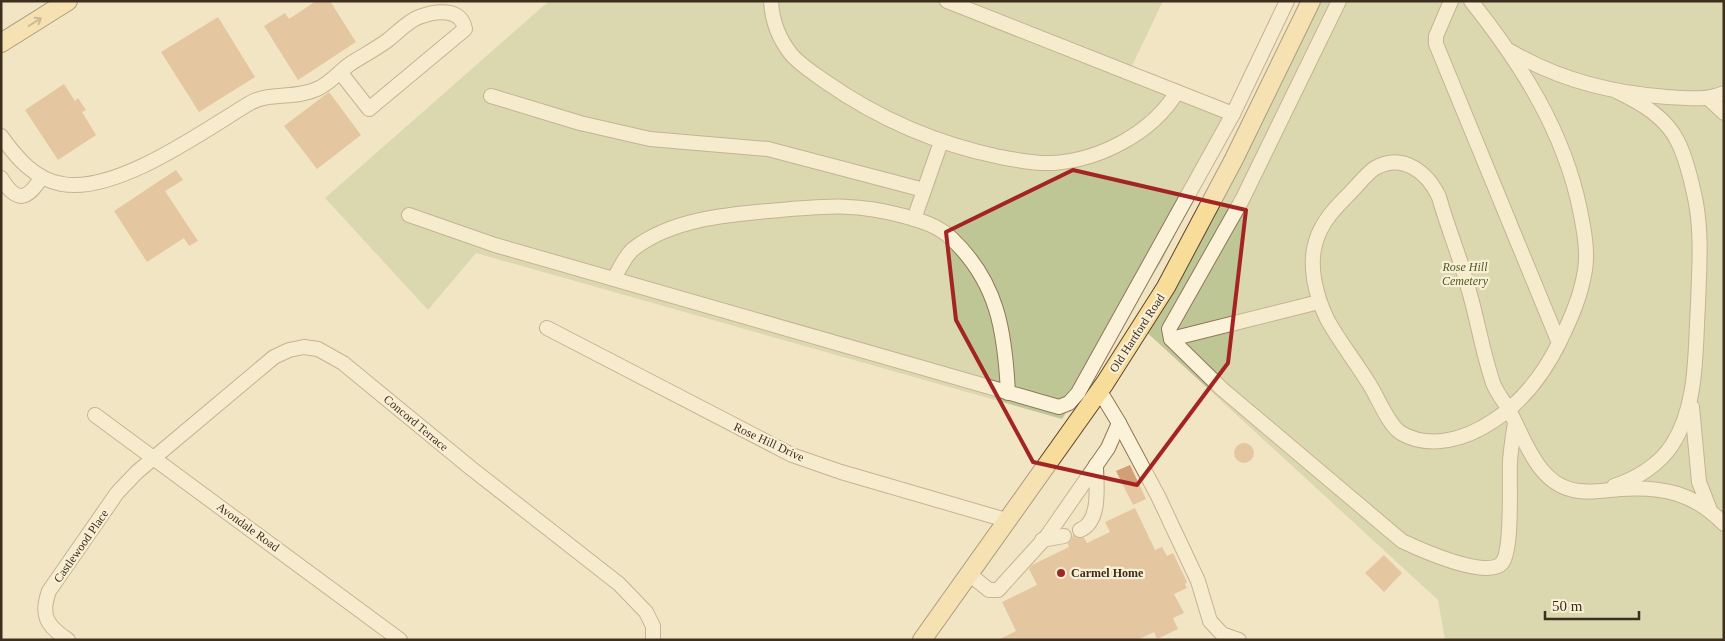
<svg xmlns="http://www.w3.org/2000/svg" width="1725" height="641" viewBox="0 0 1725 641" font-family="Georgia,serif">
<style>
.cemetery{fill:#bfc696}
.building{fill:#d39f77}
.lines{fill:none;stroke-linecap:round;stroke-linejoin:round}
.minor-casing{stroke:#8f7658;stroke-width:16}
.major-casing{stroke:#5c442d;stroke-width:20}
.minor{stroke:#fcf2d9;stroke-width:14}
.major{stroke:#f8dc99;stroke-width:18}
.oneway{stroke:#9a855c}
.marked{fill:none;stroke:#a32523;stroke-width:4;stroke-linejoin:round}
.poi-dot{fill:#a32523;stroke:#f9efd5;stroke-width:2}
.labels{text-anchor:middle;stroke-width:4.5;stroke-linejoin:round;paint-order:stroke}
.park-label{font-size:12px;font-style:italic;fill:#4c5c22;stroke:#f9efd5}
.street-label{font-size:12px;fill:#3d2e1e;stroke:#f9efd5}
.poi-label{font-size:12px;font-weight:bold;fill:#3d2e1e;stroke:#f9efd5;text-anchor:start}
</style>
<rect width="100%" height="100%" fill="#f2e5c4"/>
<g class="cemetery">
<path d="M 549,1 L 1163,1 L 1130,70 L 1239,110 L 1162,260 L 1062,419 L 476,253 L 428,310 L 325,198 Z"/>
<path d="M 1311,1 L 1724,1 L 1724,640 L 1445,640 L 1438,600 L 1141,327 Z"/>
</g>
<g class="building">
<path d="M 316,1 L 330,1 L 356,42 L 298,80 L 264,26 L 285,13 L 289,19 Z"/>
<path d="M 218,17 L 255,77 L 199,112 L 161,52 Z"/>
<path d="M 64,84 L 75,101 L 78,98 L 86,110 L 82,112 L 96,135 L 58,160 L 25,110 Z"/>
<path d="M 329,92 L 361,135 L 317,169 L 284,126 Z"/>
<path d="M 176,170 L 183,180 L 165,191 L 198,241 L 189,246 L 184,238 L 147,262 L 114,211 Z"/>
<circle cx="1244" cy="453" r="10"/>
<path d="M 1130,465 L 1146,499 L 1133,505 L 1116,471 Z"/>
<path d="M 1135,508 L 1155,550 L 1162,547 L 1167,556 L 1173,553 L 1187,582 L 1185,584 L 1187,588 L 1174,594 L 1184,613 L 1173,618 L 1178,629 L 1157,639 L 1154,632 L 1137,640 L 998,640 L 1016,631 L 1002,602 L 1037,585 L 1029,569 L 1032,565 L 1069,547 L 1068,544 L 1072,539 L 1073,534 L 1077,538 L 1084,538 L 1087,543 L 1110,532 L 1105,522 Z"/>
<path d="M 1384,555 L 1402,573 L 1384,592 L 1365,573 Z"/>
</g>
<g class="lines">
<defs>
<g id="minor">
<path d="M 771,1 C 772,20 779,39 791,54 C 800,65 815,74 826,82 C 879,119 937,144 1000,157 C 1017,160 1035,164 1053,163 C 1100,160 1152,133 1177,92"/>
<path d="M 947,1 L 1233,114 L 1287,1"/>
<path d="M 1451,1 L 1436,36 L 1436,44 L 1559,343"/>
<path d="M 1471,1 C 1521,64 1564,131 1580,210 C 1584,230 1588,251 1585,270 C 1581,296 1571,318 1560,341 C 1544,374 1524,401 1493,421 C 1466,439 1430,450 1401,433 C 1388,425 1377,395 1368,382 C 1355,361 1339,341 1327,319 C 1316,296 1308,266 1316,241 C 1322,221 1336,207 1351,192 C 1358,185 1366,174 1375,168 C 1403,152 1428,173 1439,197 C 1447,226 1459,254 1467,284 C 1477,316 1482,351 1493,383 C 1497,394 1505,402 1510,412 C 1526,442 1539,487 1579,491 C 1593,493 1607,490 1620,489 C 1663,486 1694,493 1724,524"/>
<path d="M 1510,51 C 1559,80 1611,93 1667,97 C 1688,98 1705,101 1724,93"/>
<path d="M 491,96 L 580,123 L 650,139 L 768,149 L 924,190"/>
<path d="M 1709,99 L 1724,113"/>
<path d="M 1,136 C 16,157 35,180 62,184 C 117,194 203,131 250,103 C 270,92 296,99 317,89 C 329,84 339,72 350,64 C 362,56 376,49 388,40 C 397,33 408,21 419,17 C 435,11 461,7 465,29 L 369,109 L 340,72"/>
<path d="M 1,178 C 17,204 27,200 42,177"/>
<path d="M 409,215 L 495,245 L 1059,407 L 1069,403 L 1078,393 L 1233,114"/>
<path d="M 914,219 L 941,142"/>
<path d="M 614,279 C 619,269 624,258 632,250 C 671,218 732,214 780,210 C 828,206 857,203 904,216 C 921,221 937,225 951,238 C 998,282 1005,332 1008,393"/>
<path d="M 1319,302 L 1171,339 L 1169,329 L 1242,200 L 1339,1"/>
<path d="M 547,328 L 792,455 L 841,472 L 1006,520"/>
<path d="M 1171,339 L 1222,389 L 1402,541 C 1419,549 1487,580 1502,563 C 1513,550 1509,480 1510,461 C 1511,448 1513,435 1515,423"/>
<path d="M 1692,407 L 1699,482 L 1710,510"/>
<path d="M 95,415 L 400,640"/>
<path d="M 1119,423 L 1158,496 L 1198,581 L 1210,621 L 1222,634 L 1239,640"/>
<path d="M 1614,486 C 1636,479 1659,465 1672,445 C 1698,405 1695,351 1698,305 C 1699,271 1702,237 1696,203 C 1692,183 1687,160 1678,142 C 1666,117 1641,103 1618,92"/>
<path d="M 1080,530 C 1102,521 1096,483 1096,465"/>
<path d="M 1042,540 L 1064,536"/>
<path d="M 969,574 L 989,590 L 998,590 L 1047,536 L 1108,448 L 1119,423 L 1099,390"/>
<path d="M 68,640 C 47,626 40,616 49,591 L 117,493 L 137,472 L 274,357 L 289,350 L 304,347 L 318,349 L 343,363 L 472,469 L 619,584 L 646,612 L 653,626 L 653,640"/>
</g>
<g id="major">
<path d="M 1,43 L 68,1"/>
<path d="M 922,640 L 1105,383 L 1166,287 L 1234,159 L 1311,1"/>
</g>
</defs>
<use href="#minor" class="minor-casing"/>
<use href="#major" class="major-casing"/>
<use href="#minor" class="minor"/>
<use href="#major" class="major"/>
</g>
<defs><path id="oneway-shaft" d="M-6 0H5M1.5-3L5.5 0L1.5 3" fill="none" stroke-width="1.6" stroke-linecap="round" stroke-linejoin="round" transform="scale(1.25)"/></defs>
<use class="oneway" href="#oneway-shaft" transform="translate(35 22) rotate(-32)"/>
<path d="M0 0H1725V641H0ZM 1073,170 L 1246,210 L 1228,363 L 1137,485 L 1033,462 L 956,320 L 946,232 Z" fill="#f2e5c4" fill-opacity=".55" fill-rule="evenodd"/>
<path class="marked" d="M 1073,170 L 1246,210 L 1228,363 L 1137,485 L 1033,462 L 956,320 L 946,232 Z"/>
<circle class="poi-dot" cx="1061" cy="573" r="5"/>
<g class="labels">
<g class="park-label">
<text x="1465" y="271">Rose Hill<tspan x="1465" dy="14">Cemetery</tspan></text>
</g>
<g class="street-label">
<text transform="translate(1137 333) rotate(-57)" y="4">Old Hartford Road</text>
<text transform="translate(416 423) rotate(40)" y="4">Concord Terrace</text>
<text transform="translate(769 442) rotate(25)" y="4">Rose Hill Drive</text>
<text transform="translate(248 527) rotate(36)" y="4">Avondale Road</text>
<text transform="translate(81 546) rotate(-55)" y="4">Castlewood Place</text>
</g>
<g class="poi-label">
<text x="1071" y="577">Carmel Home</text>
</g>
</g>
<rect width="1725" height="641" fill="none" stroke="#3d2e1e" stroke-width="5"/>
<path d="M1545 611v8h94v-8" fill="none" stroke="#3d2e1e" stroke-width="2.5"/>
<text x="1552" y="611" font-size="15" fill="#3d2e1e" stroke="#f9efd5" stroke-width="4" paint-order="stroke">50 m</text>
</svg>
